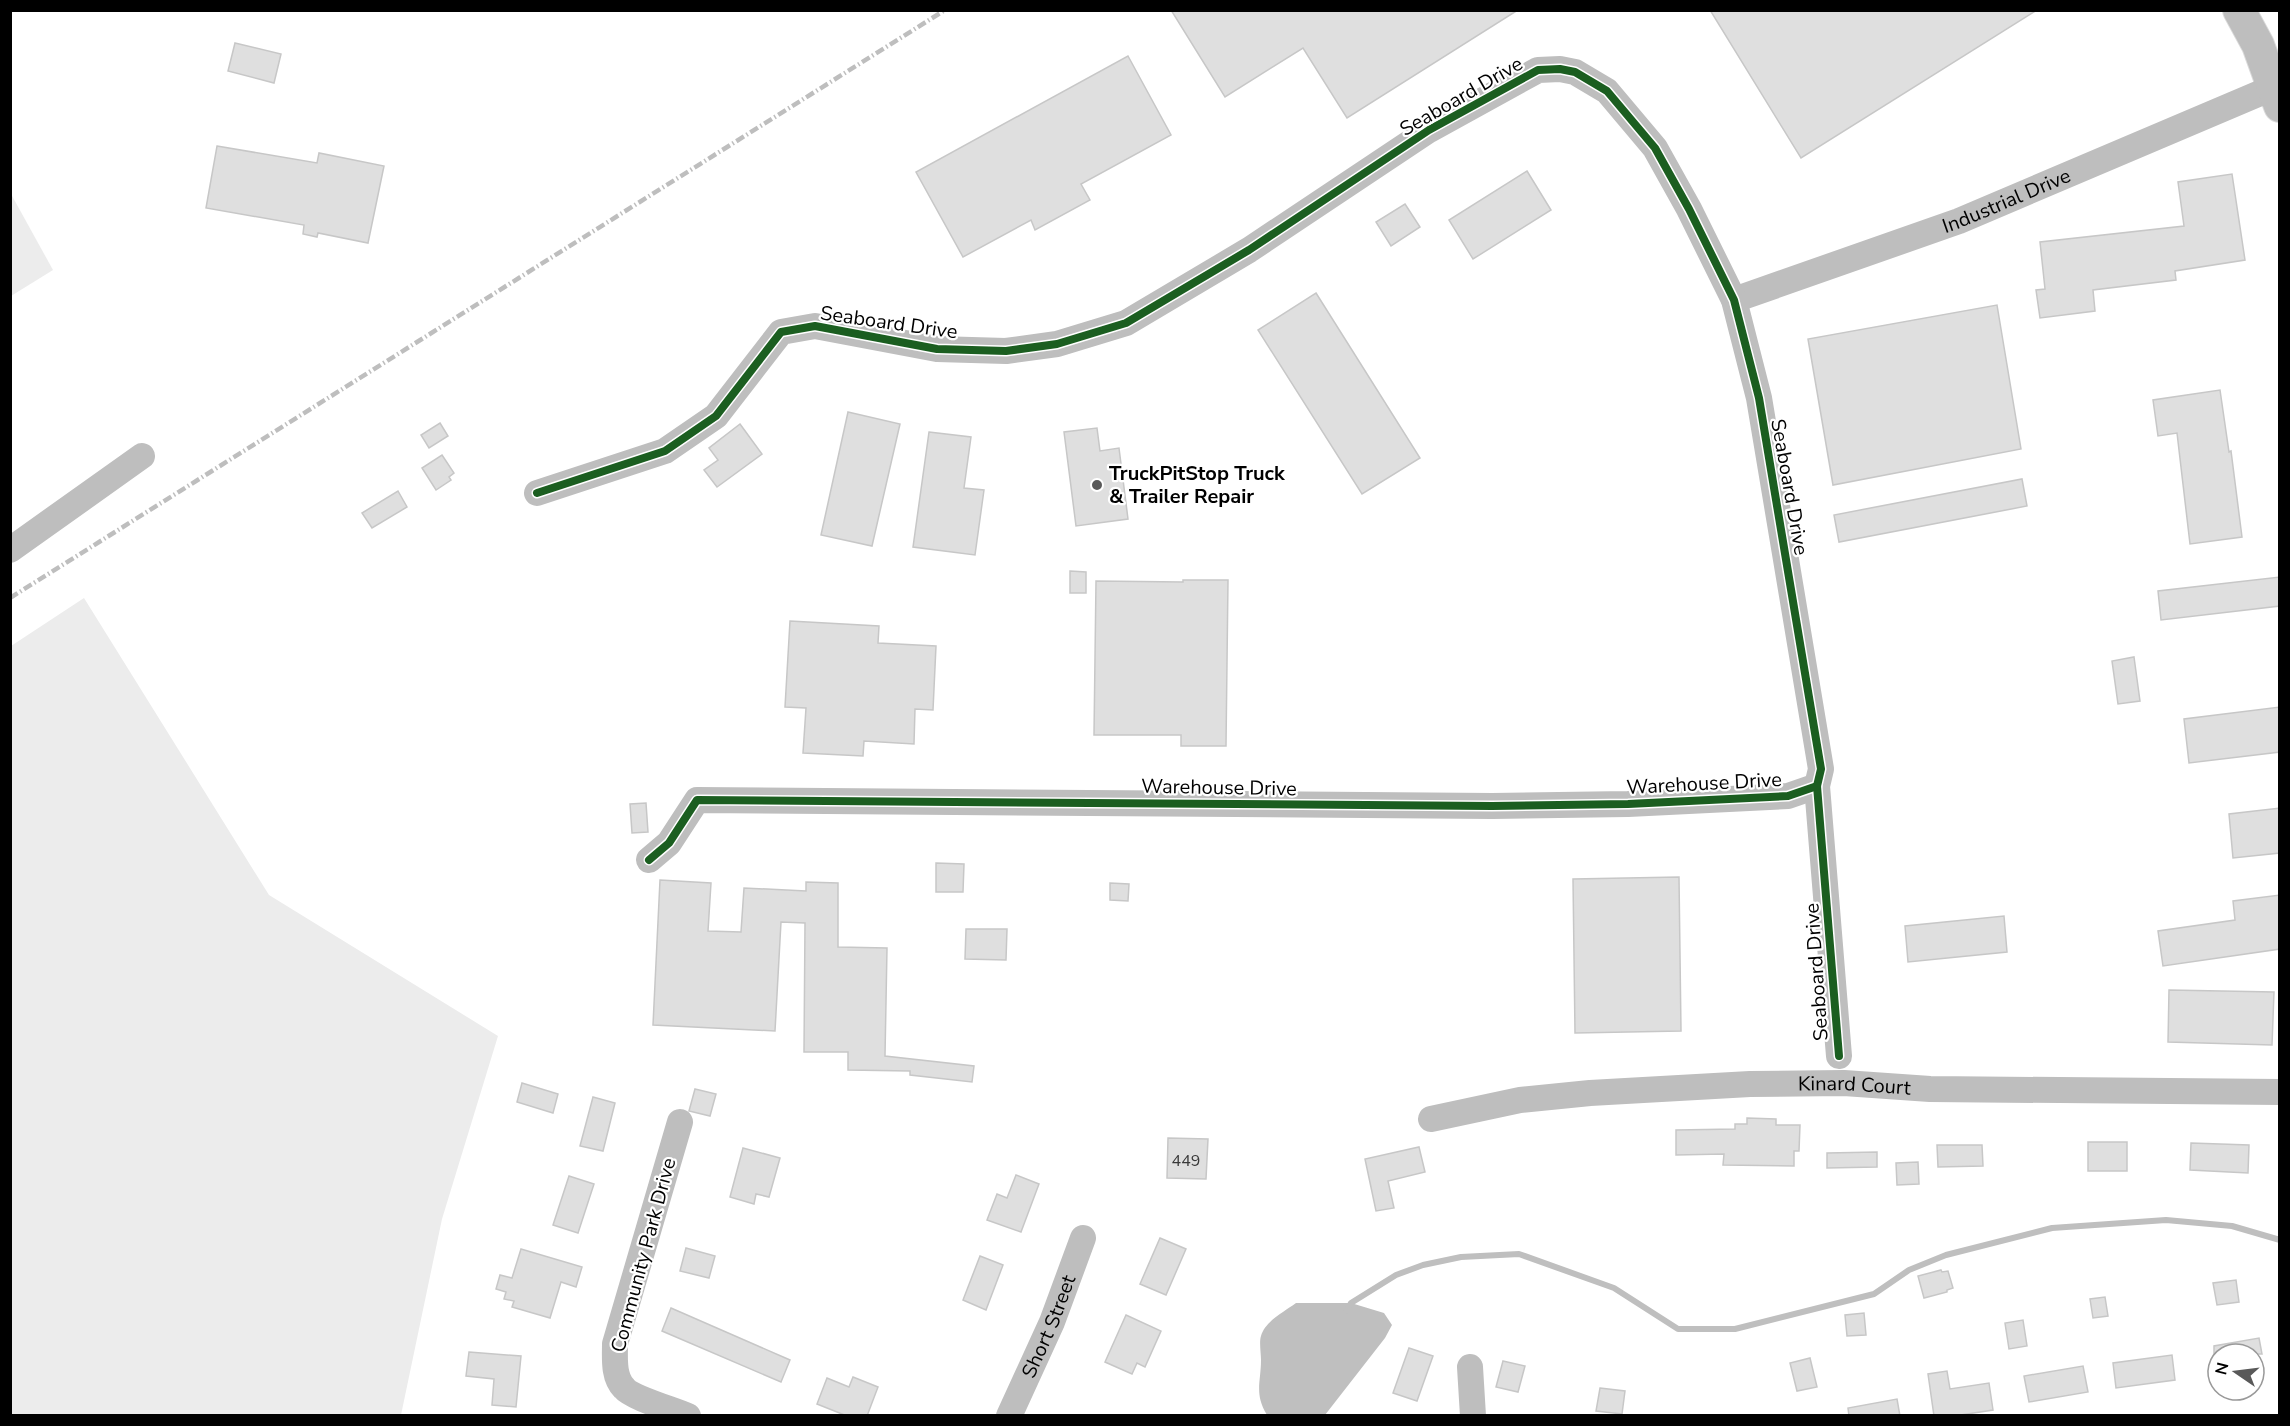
<svg xmlns="http://www.w3.org/2000/svg" width="2290" height="1426" viewBox="0 0 2290 1426" font-family="'Nunito Sans',sans-serif">
<style>
.green{fill:#ececec}
.water{fill:#bfbfbf}
.lines{fill:none;stroke-linecap:round;stroke-linejoin:round}
.stream{stroke:#bfbfbf;stroke-width:6}
.building{fill:#dfdfdf;stroke:#c7c7c7;stroke-width:1.5}
.major-casing{stroke:#dbdbdb;stroke-width:34}
.minor{stroke:#bebebe;stroke-width:26}
.major{stroke:#bebebe;stroke-width:32}
.rail{stroke:#bebebe;stroke-width:4.5;stroke-dasharray:9 3 1.5 3;stroke-linecap:butt}
.cycleway-casing{stroke:#fff;stroke-width:11}
.cycleway{stroke:#1b5e20;stroke-width:8}
.poi-dot{fill:#595959;stroke:#fff;stroke-width:2}
.labels{text-anchor:middle;stroke-width:4.5;stroke-linejoin:round;paint-order:stroke}
.number-label{font-size:16px;fill:#383838}
.street-label{font-size:20px;fill:#000;stroke:#fff}
.poi-label{font-size:20px;font-weight:bold;fill:#000;stroke:#fff;text-anchor:start}
</style>
<rect width="100%" height="100%" fill="#fff"/>
<g class="green">
<path d="M 11,194 L 53,270 L 11,296 L 10,296 Z"/>
<path d="M 84,598 L 269,895 L 498,1036 L 442,1219 L 401,1415 L 11,1415 L 11,646 Z"/>
</g>
<path class="water" d="M 1296,1303 L 1351,1303 L 1384,1313 L 1392,1325 L 1385,1338 L 1325,1415 L 1267,1415 C 1254,1394 1261,1382 1261,1360 C 1261,1353 1259,1342 1261,1336 C 1265,1321 1284,1312 1296,1303 Z"/>
<g class="lines">
<path class="stream" d="M 1347,1310 L 1351,1303 L 1396,1275 L 1423,1265 L 1461,1257 L 1519,1254 L 1614,1288 L 1678,1329 L 1735,1329 L 1874,1294 L 1909,1270 L 1946,1255 L 2052,1228 L 2166,1220 L 2232,1226 L 2280,1240"/>
</g>
<g class="building">
<path d="M 1171,10 L 1518,10 L 1347,118 L 1303,48 L 1225,97 Z"/>
<path d="M 1710,10 L 2037,10 L 1801,158 Z"/>
<path d="M 235,43 L 281,54 L 274,83 L 228,71 Z"/>
<path d="M 1128,56 L 1171,135 L 1081,184 L 1090,200 L 1035,230 L 1031,220 L 963,257 L 916,172 Z"/>
<path d="M 217,146 L 317,163 L 319,153 L 384,166 L 368,243 L 318,233 L 317,237 L 303,234 L 304,225 L 206,208 Z"/>
<path d="M 1527,171 L 1551,210 L 1473,259 L 1449,220 Z"/>
<path d="M 2232,174 L 2245,260 L 2175,271 L 2176,280 L 2093,290 L 2095,311 L 2040,318 L 2036,290 L 2045,289 L 2040,242 L 2184,226 L 2178,182 Z"/>
<path d="M 1405,204 L 1420,227 L 1391,246 L 1376,222 Z"/>
<path d="M 1316,293 L 1420,458 L 1362,494 L 1258,330 Z"/>
<path d="M 1997,305 L 2021,449 L 1833,485 L 1808,339 Z"/>
<path d="M 2220,390 L 2229,452 L 2231,451 L 2242,537 L 2190,544 L 2177,433 L 2158,436 L 2153,400 Z"/>
<path d="M 848,412 L 900,424 L 872,546 L 821,535 Z"/>
<path d="M 440,423 L 448,436 L 429,448 L 421,435 Z"/>
<path d="M 740,424 L 762,454 L 717,487 L 704,470 L 718,460 L 709,448 Z"/>
<path d="M 1097,428 L 1100,451 L 1119,448 L 1128,519 L 1076,526 L 1064,432 Z"/>
<path d="M 929,432 L 971,437 L 964,488 L 984,490 L 975,555 L 913,547 Z"/>
<path d="M 442,455 L 454,473 L 449,477 L 451,480 L 436,490 L 422,468 Z"/>
<path d="M 2022,479 L 2027,506 L 1839,542 L 1834,515 Z"/>
<path d="M 398,491 L 407,507 L 372,528 L 362,513 Z"/>
<path d="M 1070,571 L 1086,572 L 1086,593 L 1070,593 Z"/>
<path d="M 2280,577 L 2280,606 L 2161,620 L 2158,591 Z"/>
<path d="M 1183,580 L 1228,580 L 1226,746 L 1181,746 L 1181,735 L 1094,735 L 1096,581 L 1183,582 Z"/>
<path d="M 790,621 L 879,626 L 878,643 L 936,646 L 933,710 L 915,709 L 914,744 L 864,741 L 863,756 L 803,753 L 806,708 L 785,707 Z"/>
<path d="M 2134,657 L 2140,701 L 2118,704 L 2112,661 Z"/>
<path d="M 2280,707 L 2280,752 L 2189,763 L 2184,719 Z"/>
<path d="M 646,803 L 648,832 L 632,833 L 630,804 Z"/>
<path d="M 2280,808 L 2280,853 L 2233,858 L 2229,814 Z"/>
<path d="M 936,863 L 964,864 L 963,892 L 936,892 Z"/>
<path d="M 1679,877 L 1681,1031 L 1575,1033 L 1573,879 Z"/>
<path d="M 660,880 L 711,883 L 708,931 L 741,932 L 744,888 L 806,891 L 806,882 L 838,883 L 838,947 L 887,948 L 885,1056 L 974,1066 L 972,1082 L 910,1075 L 910,1071 L 848,1070 L 848,1052 L 804,1052 L 805,923 L 781,922 L 775,1031 L 653,1025 Z"/>
<path d="M 1110,883 L 1129,884 L 1128,901 L 1110,900 Z"/>
<path d="M 2280,895 L 2280,949 L 2163,966 L 2158,931 L 2235,920 L 2233,901 Z"/>
<path d="M 2004,916 L 2007,952 L 1908,962 L 1905,926 Z"/>
<path d="M 966,929 L 1007,929 L 1006,960 L 965,959 Z"/>
<path d="M 2169,990 L 2274,992 L 2272,1045 L 2168,1042 Z"/>
<path d="M 522,1083 L 558,1094 L 553,1113 L 517,1102 Z"/>
<path d="M 695,1089 L 716,1094 L 710,1116 L 689,1111 Z"/>
<path d="M 593,1097 L 615,1103 L 603,1151 L 580,1146 Z"/>
<path d="M 1747,1118 L 1776,1119 L 1776,1125 L 1800,1125 L 1799,1151 L 1794,1151 L 1794,1166 L 1723,1165 L 1724,1154 L 1676,1155 L 1676,1130 L 1735,1129 L 1735,1124 L 1747,1124 Z"/>
<path d="M 1168,1138 L 1208,1139 L 1206,1179 L 1167,1178 Z"/>
<rect x="2088" y="1142" width="39" height="29"/>
<path d="M 2191,1143 L 2249,1145 L 2248,1173 L 2190,1170 Z"/>
<path d="M 1937,1145 L 1982,1145 L 1983,1166 L 1938,1167 Z"/>
<path d="M 1419,1147 L 1425,1172 L 1388,1181 L 1394,1208 L 1376,1211 L 1365,1159 Z"/>
<path d="M 743,1148 L 780,1158 L 769,1197 L 756,1194 L 754,1204 L 730,1197 Z"/>
<path d="M 1877,1152 L 1877,1167 L 1827,1168 L 1827,1153 Z"/>
<path d="M 1918,1162 L 1919,1184 L 1897,1185 L 1896,1163 Z"/>
<path d="M 1016,1175 L 1039,1184 L 1021,1232 L 987,1220 L 997,1194 L 1007,1198 Z"/>
<path d="M 569,1176 L 594,1184 L 578,1233 L 553,1225 Z"/>
<path d="M 1160,1238 L 1186,1249 L 1166,1295 L 1140,1284 Z"/>
<path d="M 686,1248 L 715,1256 L 709,1278 L 680,1271 Z"/>
<path d="M 521,1249 L 582,1267 L 576,1287 L 561,1282 L 550,1318 L 512,1307 L 514,1301 L 504,1299 L 506,1292 L 496,1289 L 500,1275 L 512,1278 Z"/>
<path d="M 980,1256 L 1003,1265 L 986,1310 L 963,1300 Z"/>
<path d="M 1941,1270 L 1942,1272 L 1948,1271 L 1953,1288 L 1947,1290 L 1947,1292 L 1924,1298 L 1918,1276 Z"/>
<path d="M 2236,1280 L 2239,1302 L 2217,1305 L 2213,1283 Z"/>
<path d="M 2105,1297 L 2108,1316 L 2093,1318 L 2090,1299 Z"/>
<path d="M 671,1308 L 790,1360 L 781,1382 L 662,1331 Z"/>
<path d="M 1864,1313 L 1866,1335 L 1847,1336 L 1845,1315 Z"/>
<path d="M 1126,1315 L 1161,1331 L 1145,1367 L 1137,1363 L 1132,1374 L 1105,1362 Z"/>
<path d="M 2023,1320 L 2027,1346 L 2009,1349 L 2005,1323 Z"/>
<path d="M 2259,1338 L 2262,1354 L 2214,1354 L 2214,1346 Z"/>
<path d="M 1409,1348 L 1433,1356 L 1417,1401 L 1393,1393 Z"/>
<path d="M 469,1352 L 521,1356 L 516,1407 L 492,1405 L 494,1379 L 466,1376 Z"/>
<path d="M 2172,1355 L 2175,1380 L 2116,1388 L 2113,1363 Z"/>
<path d="M 1810,1358 L 1817,1387 L 1797,1391 L 1790,1363 Z"/>
<path d="M 1503,1361 L 1525,1366 L 1518,1392 L 1496,1387 Z"/>
<path d="M 2083,1366 L 2088,1392 L 2029,1402 L 2024,1376 Z"/>
<path d="M 1947,1371 L 1950,1389 L 1989,1383 L 1993,1410 L 1954,1416 L 1934,1416 L 1928,1374 Z"/>
<path d="M 853,1377 L 878,1387 L 867,1416 L 847,1416 L 817,1404 L 827,1378 L 849,1387 Z"/>
<path d="M 1600,1388 L 1625,1391 L 1622,1414 L 1596,1411 Z"/>
<path d="M 1897,1399 L 1900,1416 L 1849,1416 L 1848,1408 Z"/>
</g>
<g class="lines">
<defs>
<path id="major" d="M 2239,10 L 2258,45 L 2280,106"/>
</defs>
<use href="#major" class="major-casing"/>
<g class="minor">
<path id="s1" d="M 1734,300 L 1959,221 L 2272,88"/>
<path d="M 537,493 L 665,451 L 716,416 L 781,332 L 815,326 L 937,349 L 1006,351 L 1057,344 L 1126,323 L 1249,250 L 1429,130 L 1538,70 L 1560,69 L 1575,72 L 1607,91 L 1655,148 L 1689,209 L 1734,300 L 1759,398 L 1821,769 L 1817,786 L 1839,1056"/>
<path d="M 10,550 L 142,456"/>
<path d="M 649,860 L 669,843 L 697,800 L 1492,806 L 1628,804 L 1788,796 L 1817,786"/>
<path id="s2" d="M 1431,1119 L 1520,1100 L 1590,1093 L 1750,1084 L 1844,1083 L 1930,1089 L 2280,1092"/>
<path d="M 680,1122 L 615,1344 C 615,1358 613,1377 624,1388 C 632,1398 675,1410 688,1416"/>
<path d="M 1470,1367 L 1473,1416"/>
<path id="s3" d="M 1009,1416 L 1052,1322 L 1083,1238"/>
</g>
<use href="#major" class="major"/>
<path class="rail" d="M 10,598 L 945,10"/>
<defs>
<g id="cycleway">
<path d="M 537,493 L 665,451 L 716,416 L 781,332 L 815,326 L 937,349 L 1006,351 L 1057,344 L 1126,323 L 1249,250 L 1429,130 L 1538,70 L 1560,69 L 1575,72 L 1607,91 L 1655,148 L 1689,209 L 1734,300 L 1759,398 L 1821,769 L 1817,786 L 1839,1056"/>
<path d="M 649,860 L 669,843 L 697,800 L 1492,806 L 1628,804 L 1788,796 L 1817,786"/>
</g>
</defs>
<use href="#cycleway" class="cycleway-casing"/>
<use href="#cycleway" class="cycleway"/>
</g>
<circle class="poi-dot" cx="1097" cy="485" r="6"/>
<g class="labels">
<g class="number-label">
<text x="1186" y="1166">449</text>
</g>
<g class="street-label">
<text transform="translate(1461 96) rotate(-30)" y="7">Seaboard Drive</text>
<text dy="7" stroke="none"><textPath href="#s1" startOffset="290">Industrial Drive</textPath></text>
<text transform="translate(889 322) rotate(8)" y="7">Seaboard Drive</text>
<text transform="translate(1790 487) rotate(80)" y="7">Seaboard Drive</text>
<text transform="translate(1704 783) rotate(-3)" y="7">Warehouse Drive</text>
<text transform="translate(1219 787) rotate(1)" y="7">Warehouse Drive</text>
<text transform="translate(1816 972) rotate(-94)" y="7">Seaboard Drive</text>
<text dy="7" stroke="none"><textPath href="#s2" startOffset="426">Kinard Court</textPath></text>
<text transform="translate(643 1255) rotate(-75)" y="7">Community Park Drive</text>
<text dy="7" stroke="none"><textPath href="#s3" startOffset="98">Short Street</textPath></text>
</g>
<g class="poi-label">
<text x="1109" y="480">TruckPitStop Truck<tspan x="1109" dy="23">&amp; Trailer Repair</tspan></text>
</g>
</g>
<rect width="2290" height="1426" fill="none" stroke="#000000" stroke-width="24"/>
<g transform="translate(2236 1372) rotate(284)"><circle r="28" fill="#ffffff" stroke="#999999" stroke-width="1.5"/>
<path d="M0-4.5L10 22L0 15L-10 22Z" fill="#595959"/>
<text y="-9" font-size="16" font-weight="bold" text-anchor="middle" fill="#000000">N</text>
</g>
</svg>
